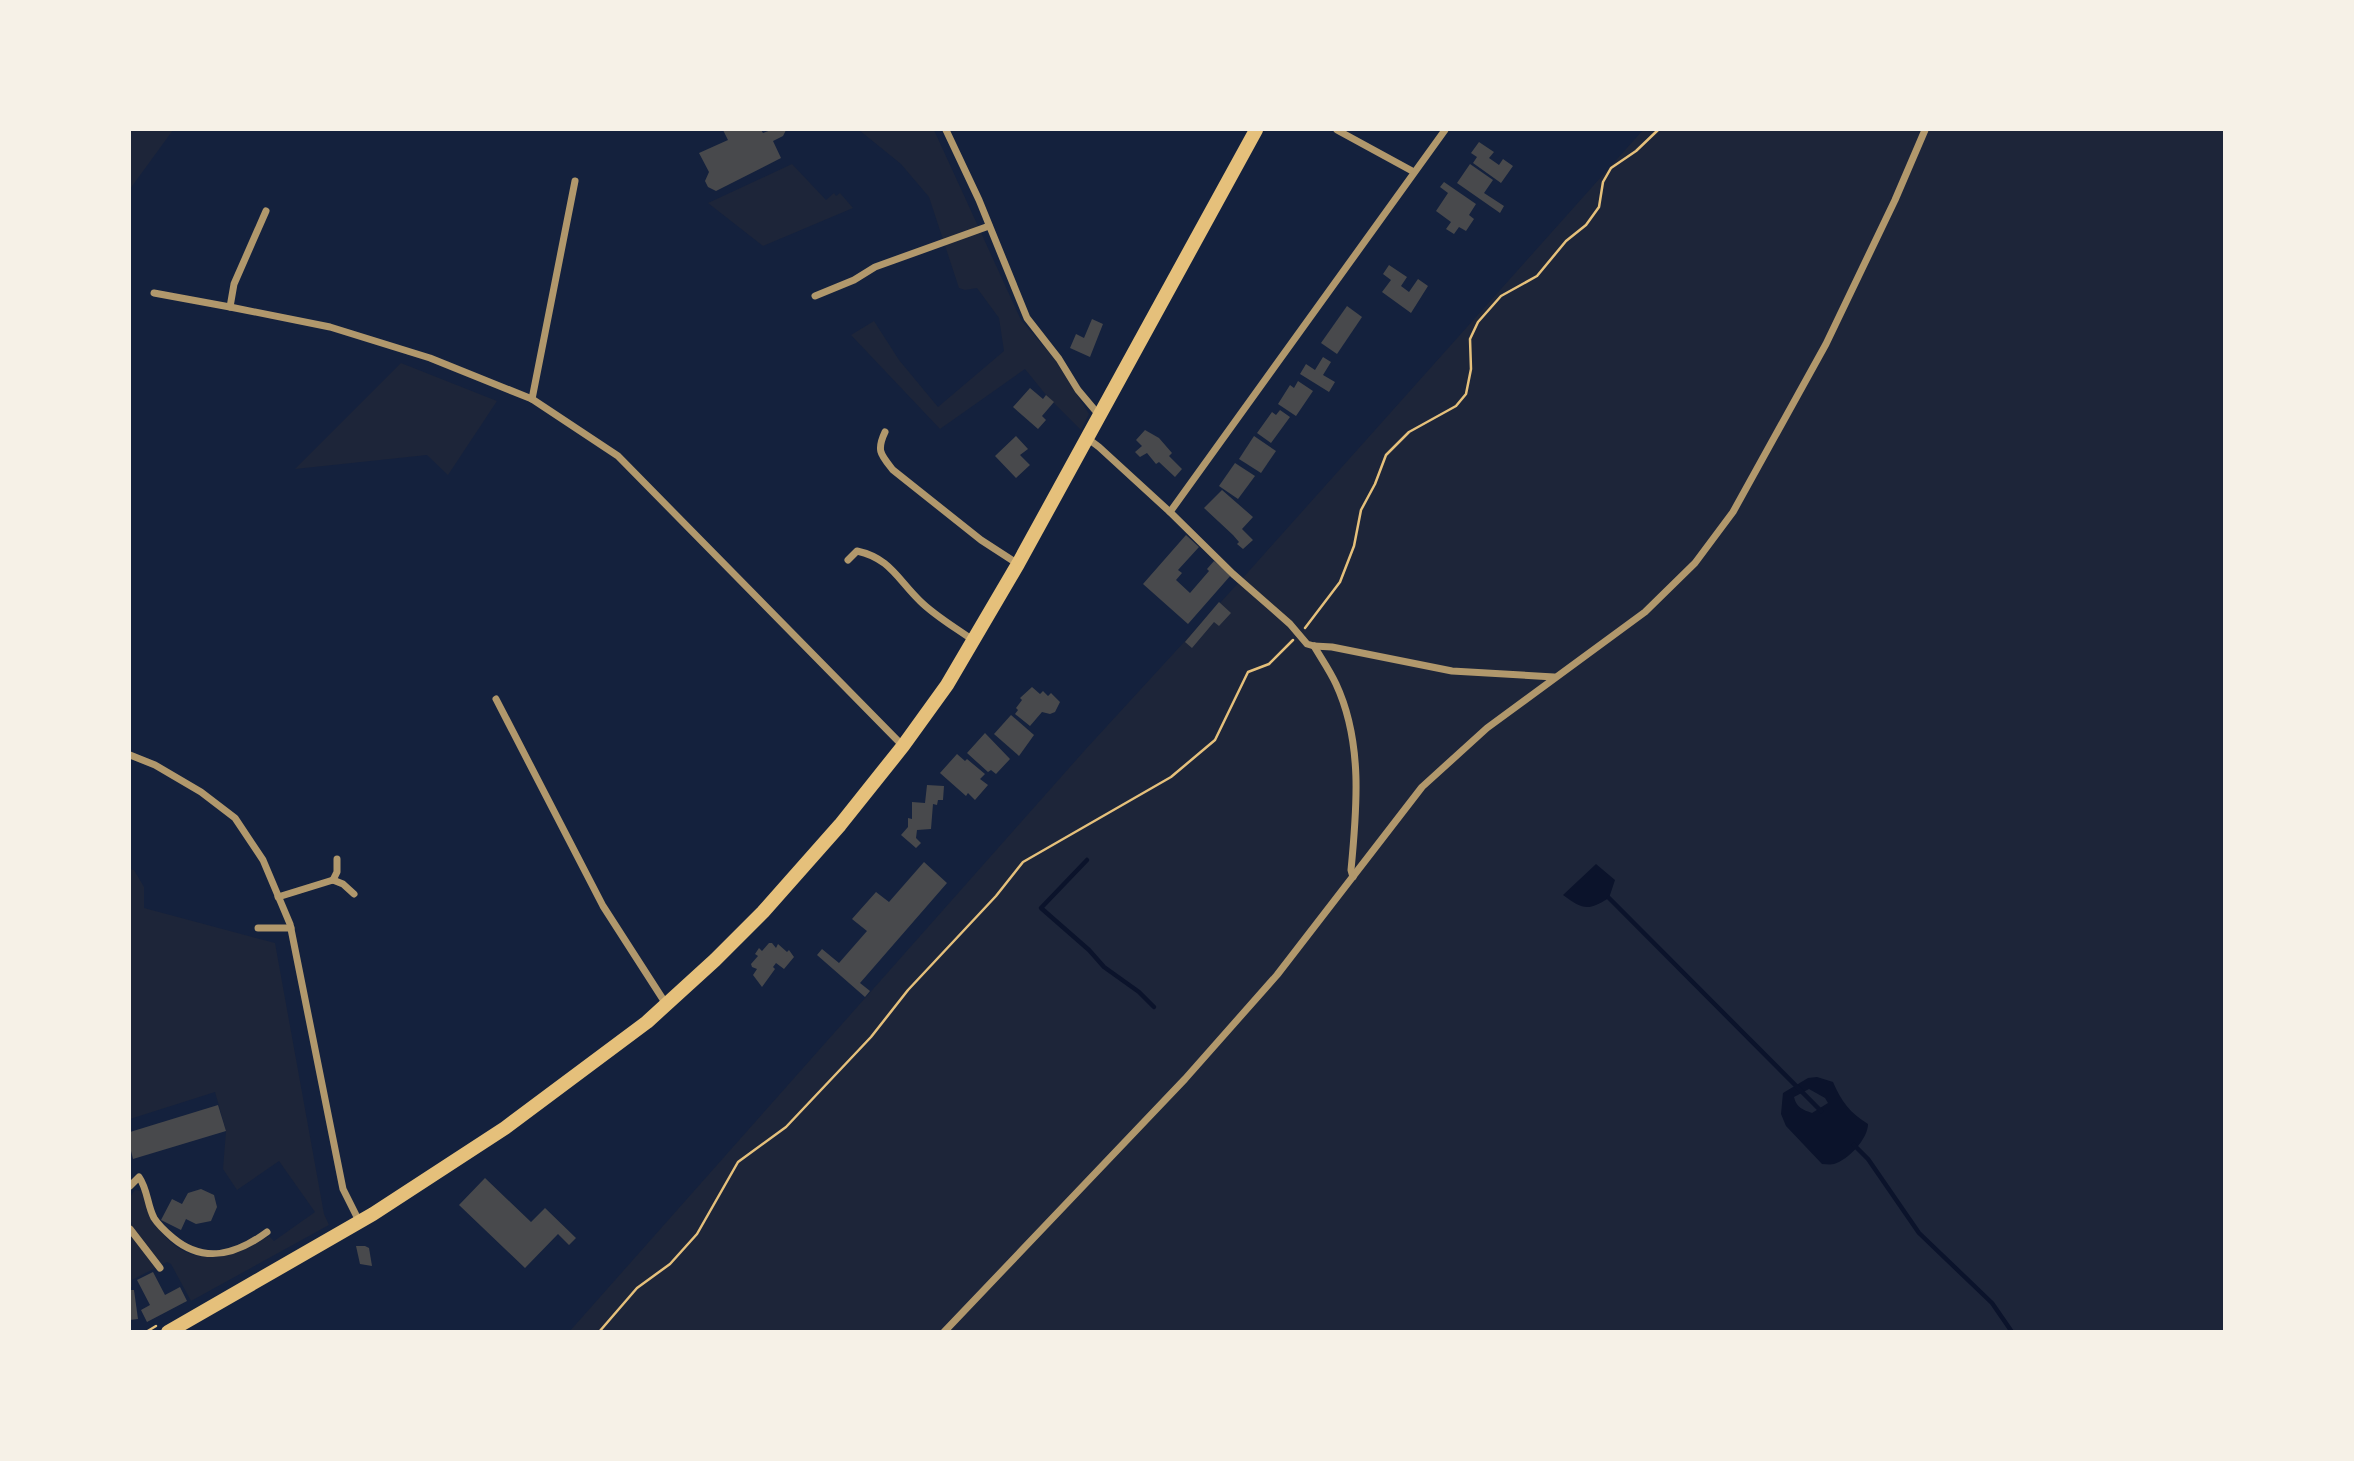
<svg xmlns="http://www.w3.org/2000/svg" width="2354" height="1461" viewBox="0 0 2354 1461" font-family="'Exo 2',sans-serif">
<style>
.green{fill:#1d2539}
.water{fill:#0b132b;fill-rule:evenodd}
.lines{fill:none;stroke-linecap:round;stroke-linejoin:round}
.stream{stroke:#0b132b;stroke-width:4.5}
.building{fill:#48494c}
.path{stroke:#e5c07b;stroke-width:2.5}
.minor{stroke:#b1986c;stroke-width:7}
.primary{stroke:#e5c07b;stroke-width:14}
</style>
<rect width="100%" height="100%" fill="#14213d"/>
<g class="green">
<path d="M 130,130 L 173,130 L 130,189 Z"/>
<path d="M 859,130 L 934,130 L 1021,320 L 1054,358 L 1089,414 L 1081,430 L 1046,395 L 1025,369 L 940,429 L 851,335 L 874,321 L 899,360 L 938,407 L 1004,351 L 999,318 L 977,288 L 965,290 L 959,288 L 929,197 L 901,164 Z"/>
<path d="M 1643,130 L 2224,130 L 2224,1331 L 569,1332 L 1085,750 L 1241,580 Z"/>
<path d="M 792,164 L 826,200 L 834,193 L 836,196 L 840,193 L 853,208 L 763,246 L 708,203 Z"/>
<path d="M 401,363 L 497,401 L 448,475 L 427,455 L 295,469 Z"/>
<path d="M 130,869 L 134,870 L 144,887 L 144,908 L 275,943 L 324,1214 L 329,1225 L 191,1301 L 171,1264 L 167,1262 L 132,1280 L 132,1287 L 130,1288 L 130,1226 L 132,1223 L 130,1221 L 130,1197 L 135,1190 L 143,1191 C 148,1203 151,1217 158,1227 C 187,1271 232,1260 269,1236 L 274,1241 L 315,1212 L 279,1161 L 237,1190 L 223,1169 L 226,1131 L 215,1092 L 130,1119 Z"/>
</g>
<g class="water">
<path d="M 1596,864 L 1615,880 L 1609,898 C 1588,911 1583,910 1563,895 Z"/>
<path d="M 1817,1077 L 1833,1082 C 1841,1101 1850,1113 1868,1124 C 1868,1139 1848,1160 1834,1164 C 1830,1165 1826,1164 1822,1164 L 1786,1126 L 1781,1114 L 1783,1093 L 1808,1078 ZM 1809,1089 L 1825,1098 L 1828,1103 L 1812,1113 C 1803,1110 1796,1107 1794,1097 Z"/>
</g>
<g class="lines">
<g class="stream">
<path d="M 1087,860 L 1041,908 L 1089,950 L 1104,967 L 1139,992 L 1154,1007"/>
<path d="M 1609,898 L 1821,1111"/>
<path d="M 1854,1145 L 1868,1159 L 1919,1233 L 1992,1303 L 2012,1332"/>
</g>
</g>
<g class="building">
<path d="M 723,130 L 761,130 L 763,133 L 771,130 L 786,130 L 783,136 L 773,141 L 781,158 L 716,191 L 708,187 L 705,181 L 709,172 L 699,153 L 728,140 Z"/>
<path d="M 1479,142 L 1494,152 L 1489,158 L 1499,165 L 1503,159 L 1513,166 L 1501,183 L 1473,163 L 1477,157 L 1471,153 Z"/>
<path d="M 1470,164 L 1493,180 L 1484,193 L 1504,206 L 1500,213 L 1457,183 Z"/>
<path d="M 1444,182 L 1476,204 L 1469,215 L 1474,219 L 1466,231 L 1459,227 L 1454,234 L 1446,229 L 1451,222 L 1436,211 L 1448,193 L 1440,187 Z"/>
<path d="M 1389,265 L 1407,277 L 1401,286 L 1409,292 L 1418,279 L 1428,286 L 1411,313 L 1382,292 L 1391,280 L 1383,274 Z"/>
<path d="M 1347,306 L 1362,317 L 1337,354 L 1321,343 Z"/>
<path d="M 1092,319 L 1103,324 L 1090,357 L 1070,348 L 1076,334 L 1084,338 Z"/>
<path d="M 1323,357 L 1331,362 L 1323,375 L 1335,382 L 1329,392 L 1300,374 L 1306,364 L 1315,370 Z"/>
<path d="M 1298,381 L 1313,391 L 1296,416 L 1278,404 L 1290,385 L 1294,388 Z"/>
<path d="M 1030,388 L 1043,399 L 1046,395 L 1054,402 L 1042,416 L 1046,420 L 1038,429 L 1013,407 Z"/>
<path d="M 1280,410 L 1290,417 L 1271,443 L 1257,433 L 1272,412 L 1276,415 Z"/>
<path d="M 1145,430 L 1159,438 L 1172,453 L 1169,456 L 1182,469 L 1175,477 L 1159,462 L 1156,464 L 1147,453 L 1140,457 L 1135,452 L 1142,446 L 1136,440 Z"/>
<path d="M 1016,436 L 1028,449 L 1020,455 L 1030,465 L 1016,478 L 995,456 Z"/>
<path d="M 1254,436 L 1276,451 L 1261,473 L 1239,459 Z"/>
<path d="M 1235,463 L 1255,476 L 1238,499 L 1219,486 Z"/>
<path d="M 1222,490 L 1253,517 L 1242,529 L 1253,540 L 1243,549 L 1237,544 L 1239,542 L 1233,535 L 1204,508 Z"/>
<path d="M 1186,535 L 1199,547 L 1178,570 L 1182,573 L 1176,580 L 1190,593 L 1209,571 L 1207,569 L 1214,561 L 1231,575 L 1188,624 L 1143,584 Z"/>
<path d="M 1219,602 L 1231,613 L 1219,626 L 1214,622 L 1192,648 L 1185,642 Z"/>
<path d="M 1032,687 L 1040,694 L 1043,691 L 1048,696 L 1051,693 L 1060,702 L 1055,712 L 1050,714 L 1042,712 L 1030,726 L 1015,714 L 1018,710 L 1016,708 L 1022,700 L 1020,698 Z"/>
<path d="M 1011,715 L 1034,735 L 1019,756 L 994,734 Z"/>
<path d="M 985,733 L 1010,759 L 996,774 L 991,770 L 988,772 L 967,753 Z"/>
<path d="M 957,754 L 965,761 L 967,759 L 985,774 L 980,779 L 988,785 L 975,800 L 968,793 L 966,796 L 940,773 Z"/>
<path d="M 927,785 L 944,786 L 943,800 L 938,800 L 937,805 L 933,804 L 931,829 L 917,830 L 916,838 L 921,843 L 916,848 L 901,835 L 908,827 L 908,818 L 912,819 L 912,802 L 925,803 Z"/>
<path d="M 924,862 L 947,883 L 860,983 L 870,991 L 865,997 L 817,955 L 822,949 L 839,963 L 867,931 L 852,919 L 876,892 L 889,902 Z"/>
<path d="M 769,943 L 772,943 L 776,948 L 778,944 L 787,952 L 789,950 L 794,957 L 784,969 L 776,963 L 773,967 L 775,969 L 762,987 L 753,975 L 757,969 L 752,967 L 751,964 L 758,956 L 755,954 L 759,948 L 762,951 Z"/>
<path d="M 218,1105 L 226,1131 L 133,1159 L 130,1147 L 130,1132 Z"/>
<path d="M 485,1178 L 531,1222 L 545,1208 L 576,1238 L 569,1245 L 558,1234 L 525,1268 L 459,1205 Z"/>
<path d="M 201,1189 L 214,1195 L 217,1207 L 211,1221 L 196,1224 L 186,1219 L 181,1230 L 161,1220 L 172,1199 L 182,1204 L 188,1193 Z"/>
<path d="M 356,1246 L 365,1246 L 369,1248 L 372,1266 L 360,1264 Z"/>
<path d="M 153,1272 L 165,1295 L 180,1287 L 187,1301 L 147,1322 L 141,1310 L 150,1305 L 137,1280 Z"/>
<path d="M 130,1290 L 134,1290 L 138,1319 L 130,1320 Z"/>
</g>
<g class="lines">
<g class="path">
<path d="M 1305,628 L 1340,582 L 1354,546 L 1361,510 L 1375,484 L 1386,455 L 1409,432 L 1456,406 L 1466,394 L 1471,369 L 1470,339 L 1478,322 L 1501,296 L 1537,276 L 1566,241 L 1586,225 L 1599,207 L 1603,182 L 1611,168 L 1636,151 L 1658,130"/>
<path d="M 146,1332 L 156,1326"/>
<path d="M 599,1332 L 637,1288 L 670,1264 L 697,1234 L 738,1162 L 786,1127 L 871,1037 L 908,990 L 996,896 L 1023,862 L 1171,777 L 1215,740 L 1248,672 L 1269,664 L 1293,640"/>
</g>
<g class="minor">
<path d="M 946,130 L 979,200 L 1027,318 L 1059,359 L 1078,390 L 1099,415"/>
<path d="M 1337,130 L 1414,172"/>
<path d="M 266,211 L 234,284 L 230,307 L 330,327 L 430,358 L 532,399 L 618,456 L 903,746"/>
<path d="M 154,293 L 230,307"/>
<path d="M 815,296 L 854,280 L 875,267 L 989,226"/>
<path d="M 532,399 L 575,181"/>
<path d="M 885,432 C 876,451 881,455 893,470 L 981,540 L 1018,564"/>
<path d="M 1087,438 L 1099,447 L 1170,512 L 1233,574 L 1290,624 L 1307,644 L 1314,646 L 1332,647 L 1452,671 L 1554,677"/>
<path d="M 1170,512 L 1445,130"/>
<path d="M 848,560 L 857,551 C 890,558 898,580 920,601 C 935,616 956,628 974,641"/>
<path d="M 1314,646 C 1321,658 1330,671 1336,684 C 1363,742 1357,808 1351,870 L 1353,877"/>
<path d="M 496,699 L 603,906 L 666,1004"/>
<path d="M 130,755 L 155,765 L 201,792 L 235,818 L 263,860 L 290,924 L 343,1189 L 359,1221"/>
<path d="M 333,880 L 337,872 L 337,859"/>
<path d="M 278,897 L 333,880 L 343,884 L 354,894"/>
<path d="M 258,928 L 291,928"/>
<path d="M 130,1186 L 139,1177 C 148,1190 147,1205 154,1218 C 159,1226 166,1232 173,1238 C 204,1264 236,1255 267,1232"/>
<path d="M 130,1229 L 160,1268"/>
<path d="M 944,1332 L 1185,1079 L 1277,975 L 1422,787 L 1487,728 L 1645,612 L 1695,563 L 1733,512 L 1826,344 L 1895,200 L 1925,130"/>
</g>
<path class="primary" d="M 168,1332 L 373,1214 L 505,1128 L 647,1022 L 715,960 L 763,912 L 840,825 L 903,746 L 947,685 L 1018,564 L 1256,130"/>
</g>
<rect width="2354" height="1461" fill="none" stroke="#f6f1e7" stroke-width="262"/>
</svg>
